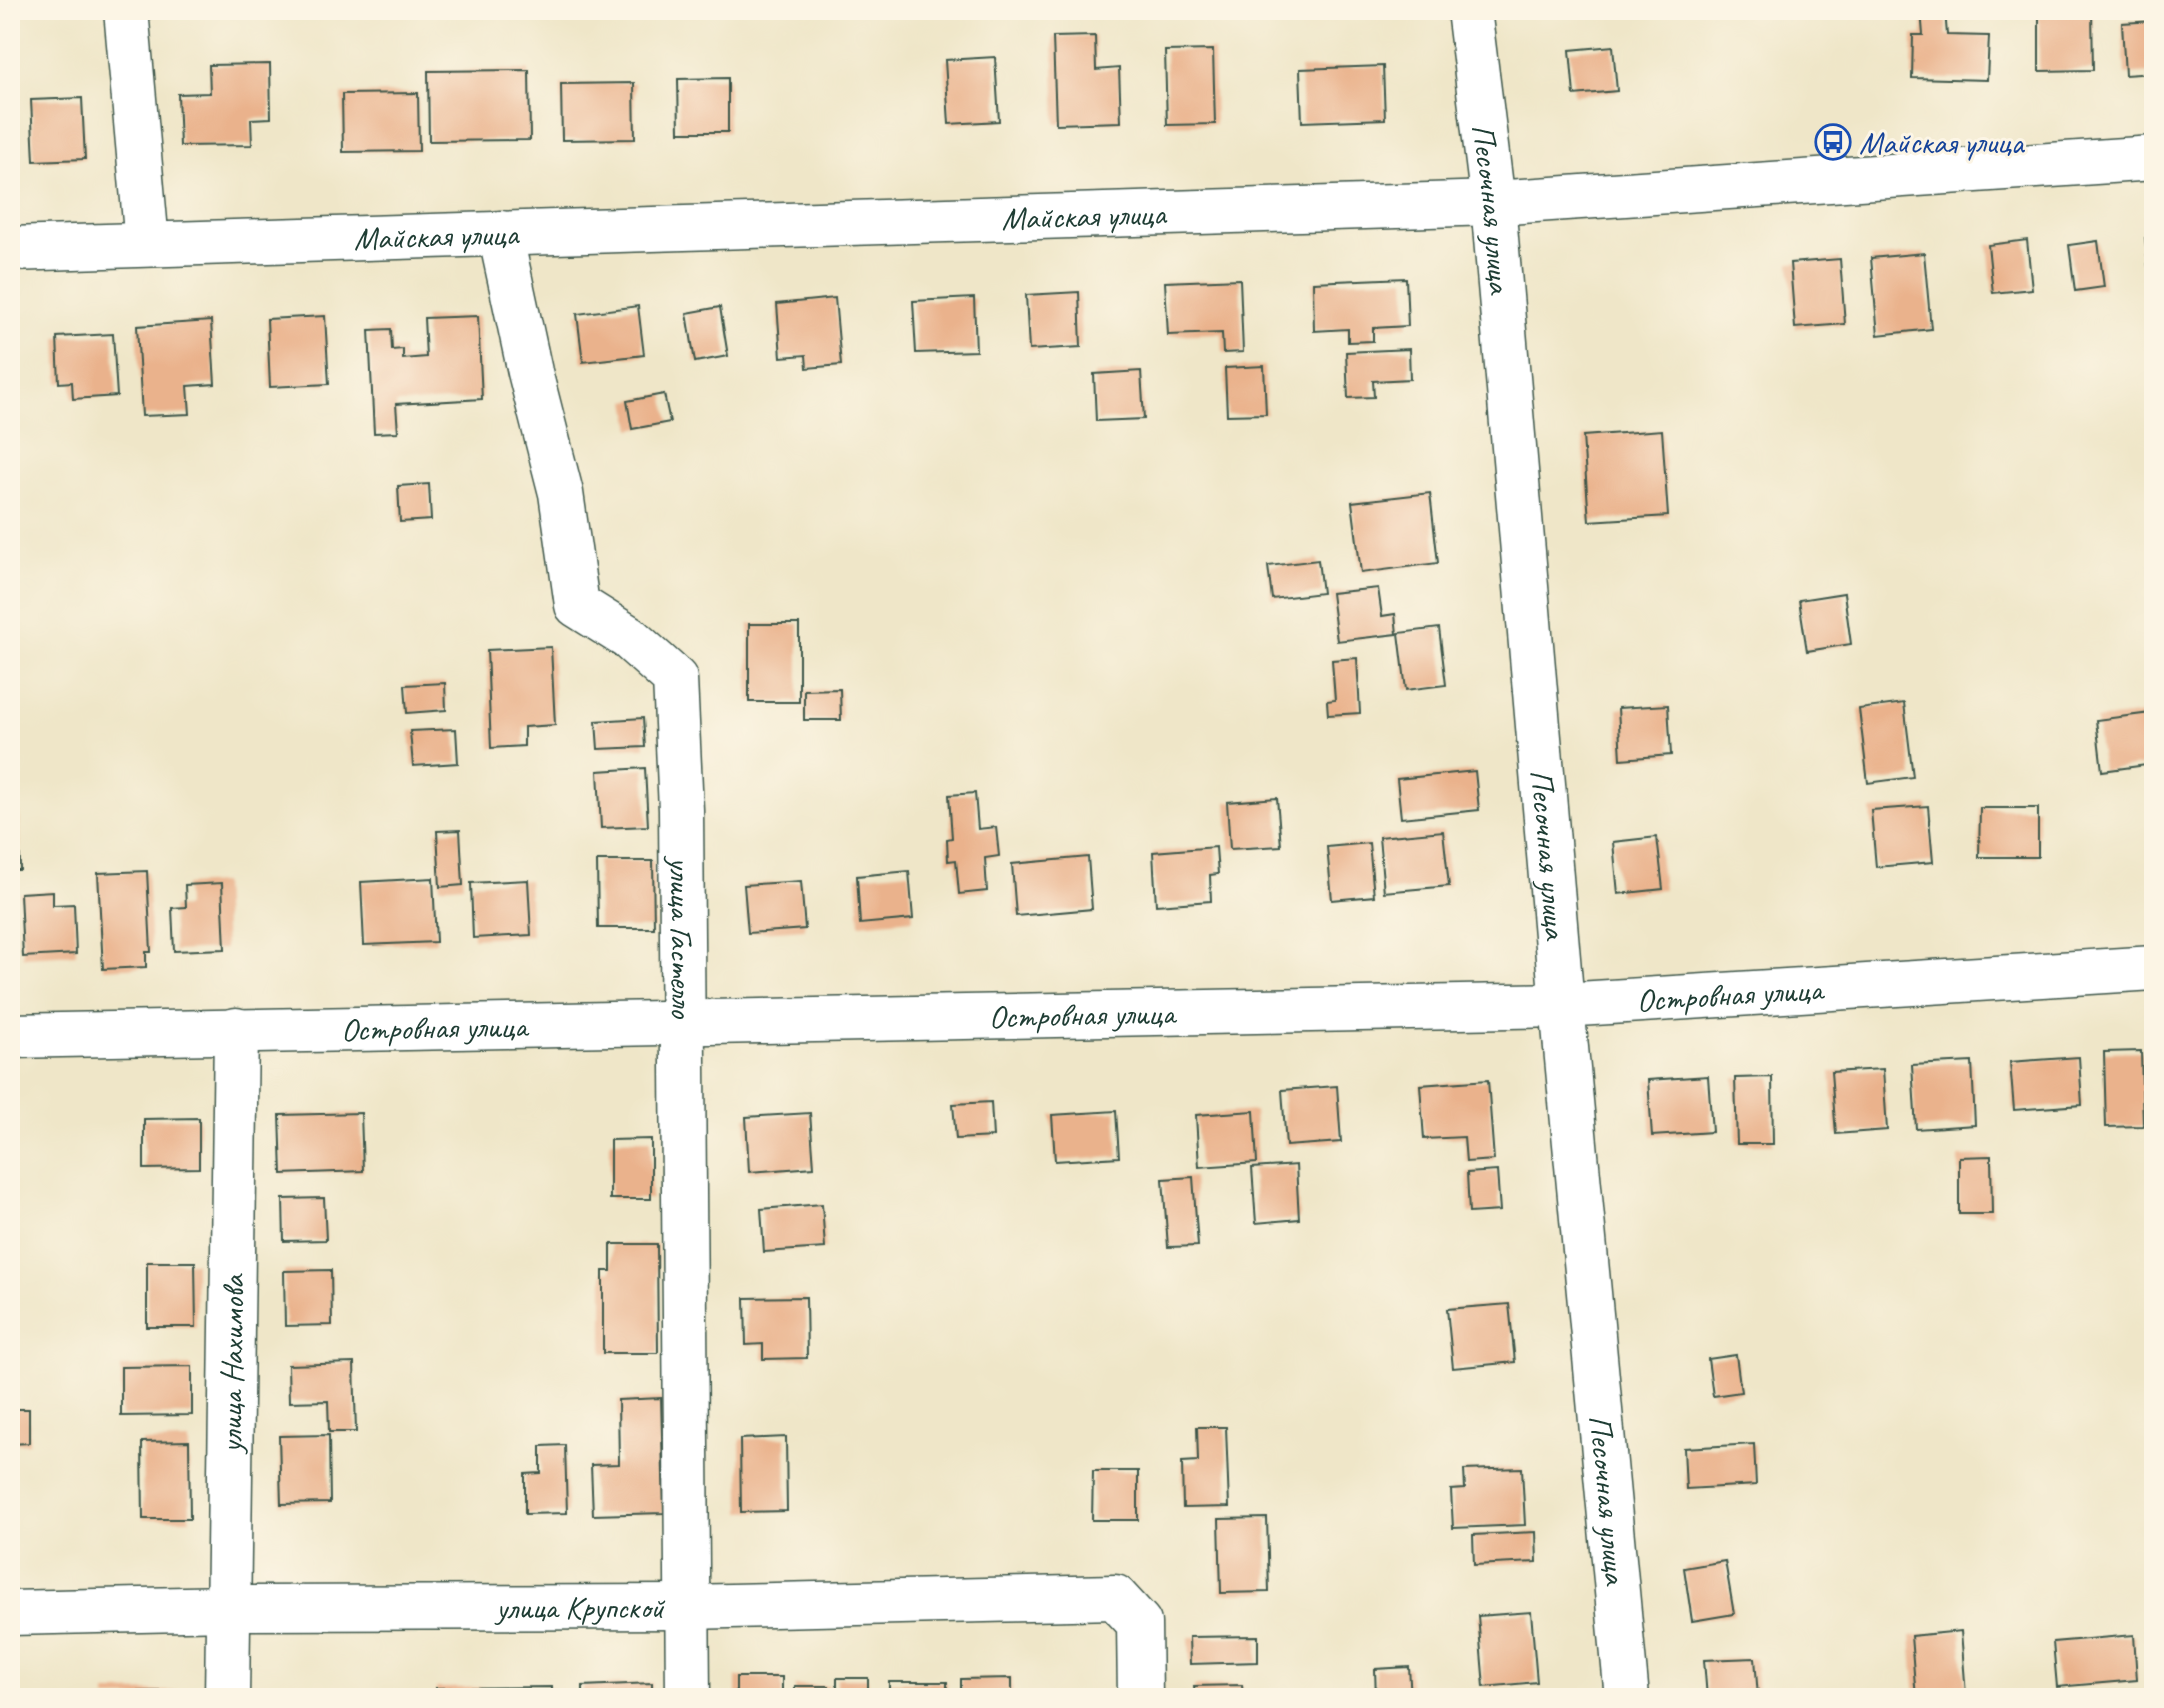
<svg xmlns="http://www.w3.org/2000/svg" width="2164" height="1708" viewBox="0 0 2164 1708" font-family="Caveat,sans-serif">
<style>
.building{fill:#eab28c}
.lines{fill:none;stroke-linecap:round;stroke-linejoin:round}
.minor-casing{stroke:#3e564a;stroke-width:47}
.minor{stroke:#fff;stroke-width:44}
.labels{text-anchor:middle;stroke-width:6;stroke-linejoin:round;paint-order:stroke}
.transit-label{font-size:32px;fill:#164399;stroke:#fcf5e5;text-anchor:start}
.street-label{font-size:32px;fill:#1f3d34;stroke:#fcf5e5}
</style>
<rect width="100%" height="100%" fill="#fcf5e5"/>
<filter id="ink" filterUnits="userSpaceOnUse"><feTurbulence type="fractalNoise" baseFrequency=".0125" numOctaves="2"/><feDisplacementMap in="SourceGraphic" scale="16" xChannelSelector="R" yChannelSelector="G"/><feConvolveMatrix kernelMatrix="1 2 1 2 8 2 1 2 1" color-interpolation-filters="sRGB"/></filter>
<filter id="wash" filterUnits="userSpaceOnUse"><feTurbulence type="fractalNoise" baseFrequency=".006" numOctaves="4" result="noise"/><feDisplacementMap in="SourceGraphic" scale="32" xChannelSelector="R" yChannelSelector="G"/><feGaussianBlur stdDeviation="1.8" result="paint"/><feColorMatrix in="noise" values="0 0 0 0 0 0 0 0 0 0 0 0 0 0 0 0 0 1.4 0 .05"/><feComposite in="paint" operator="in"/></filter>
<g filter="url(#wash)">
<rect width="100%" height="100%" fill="#efe6c8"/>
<g id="blocks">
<g class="building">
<rect x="1882" y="10" width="36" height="3"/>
<path d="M 1921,10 L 1945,10 L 1947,35 L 1989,36 L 1987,80 L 1912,78 L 1913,35 L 1923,35 Z"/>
<path d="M 2039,10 L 2092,10 L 2093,70 L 2039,71 Z"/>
<path d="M 2154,21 L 2154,73 L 2125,75 L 2122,23 Z"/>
<path d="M 1095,36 L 1096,70 L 1119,68 L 1121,122 L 1056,124 L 1053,37 Z"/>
<path d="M 1613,46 L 1617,91 L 1574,95 L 1570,50 Z"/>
<path d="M 1213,50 L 1215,124 L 1167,125 L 1165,51 Z"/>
<path d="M 995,57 L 999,121 L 949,124 L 945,60 Z"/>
<path d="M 270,64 L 271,118 L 251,119 L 252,145 L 180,146 L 178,94 L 210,93 L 209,65 Z"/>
<path d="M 1383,66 L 1385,119 L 1302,122 L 1300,69 Z"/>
<path d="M 529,70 L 530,140 L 429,141 L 428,71 Z"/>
<path d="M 728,78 L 728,132 L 679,132 L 678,79 Z"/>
<path d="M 634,83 L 635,139 L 562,140 L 561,84 Z"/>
<path d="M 418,93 L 419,151 L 343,152 L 342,94 Z"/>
<path d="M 82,98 L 85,159 L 34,161 L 31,100 Z"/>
<path d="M 2145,238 L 2154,238 L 2154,277 L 2149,277 Z"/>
<path d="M 2027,240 L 2032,289 L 1993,293 L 1988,245 Z"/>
<path d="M 2098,241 L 2104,287 L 2075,291 L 2069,245 Z"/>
<path d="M 1924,253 L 1931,329 L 1878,335 L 1871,258 Z"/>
<path d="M 1840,259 L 1845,324 L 1795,328 L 1790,263 Z"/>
<path d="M 1406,278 L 1408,326 L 1373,328 L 1373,341 L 1348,342 L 1348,329 L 1314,331 L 1313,282 Z"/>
<path d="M 1240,279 L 1243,352 L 1223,353 L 1222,333 L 1168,335 L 1165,282 Z"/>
<path d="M 1079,292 L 1081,347 L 1029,350 L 1026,295 Z"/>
<path d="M 835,298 L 841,365 L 807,368 L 806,355 L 781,357 L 777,304 Z"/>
<path d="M 974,298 L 976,351 L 916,353 L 913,301 Z"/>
<path d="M 638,306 L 644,355 L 583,362 L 577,314 Z"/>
<path d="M 720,307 L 728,356 L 695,362 L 687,313 Z"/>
<path d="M 325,316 L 329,384 L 270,387 L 267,319 Z"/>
<path d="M 478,316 L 482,399 L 396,404 L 398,432 L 374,433 L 369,330 L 391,329 L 392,350 L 403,349 L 403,359 L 426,357 L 424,318 Z"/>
<path d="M 211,321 L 215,384 L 188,386 L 190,414 L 142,416 L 137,326 Z"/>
<path d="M 113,334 L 117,396 L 73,399 L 72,382 L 59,383 L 57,337 Z"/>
<path d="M 1409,349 L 1410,379 L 1373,381 L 1374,397 L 1348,398 L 1346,352 Z"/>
<path d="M 1264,366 L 1266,414 L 1227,415 L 1225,368 Z"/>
<path d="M 1141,371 L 1144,419 L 1096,421 L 1094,374 Z"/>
<path d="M 664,394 L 670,422 L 632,429 L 627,401 Z"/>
<path d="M 1662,430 L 1668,516 L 1589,521 L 1583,436 Z"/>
<path d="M 429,484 L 431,520 L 400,522 L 398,486 Z"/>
<path d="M 1430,493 L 1438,563 L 1361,573 L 1352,502 Z"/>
<path d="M 1318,560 L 1322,593 L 1272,599 L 1268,566 Z"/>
<path d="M 1378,588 L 1382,616 L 1395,614 L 1397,634 L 1337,641 L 1331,593 Z"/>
<path d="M 1844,593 L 1851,644 L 1807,651 L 1799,600 Z"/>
<rect x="749" y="624" width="50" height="78"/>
<path d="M 1439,628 L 1446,685 L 1406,690 L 1399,633 Z"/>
<path d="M 551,647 L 555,725 L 524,727 L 524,746 L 491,748 L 487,650 Z"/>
<path d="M 1357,658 L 1360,713 L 1328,715 L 1327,701 L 1335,700 L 1332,660 Z"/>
<path d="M 445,683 L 446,710 L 407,713 L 405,685 Z"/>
<path d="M 840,689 L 841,720 L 804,720 L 804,690 Z"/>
<path d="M 1904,703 L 1913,777 L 1868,783 L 1859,709 Z"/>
<path d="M 1668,705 L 1671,755 L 1621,759 L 1618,708 Z"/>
<path d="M 2151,713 L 2154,764 L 2102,771 L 2096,720 Z"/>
<path d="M 643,718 L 645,747 L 598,749 L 596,721 Z"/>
<path d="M 456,729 L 458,763 L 413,766 L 410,731 Z"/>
<path d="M 645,768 L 648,826 L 601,828 L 598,771 Z"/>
<path d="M 1475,771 L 1479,810 L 1401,818 L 1397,779 Z"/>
<path d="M 975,793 L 978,829 L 996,827 L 999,856 L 985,858 L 987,891 L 959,894 L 956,860 L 948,861 L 947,839 L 952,838 L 949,795 Z"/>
<path d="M 1277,798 L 1281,846 L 1230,849 L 1227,802 Z"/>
<path d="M 1928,806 L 1933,862 L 1876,867 L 1871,810 Z"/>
<path d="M 1980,808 L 2038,808 L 2038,857 L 1979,857 Z"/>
<path d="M 10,811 L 19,811 L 20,870 L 10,870 Z"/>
<path d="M 460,830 L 463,885 L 440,887 L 437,831 Z"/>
<path d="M 1443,831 L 1449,886 L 1384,892 L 1379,837 Z"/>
<path d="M 1657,837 L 1663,889 L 1618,894 L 1613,842 Z"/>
<path d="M 1369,843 L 1374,896 L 1332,900 L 1327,847 Z"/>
<path d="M 1216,847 L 1218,874 L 1210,875 L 1211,901 L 1156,905 L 1153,852 Z"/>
<path d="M 1088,857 L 1092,909 L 1016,916 L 1012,864 Z"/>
<path d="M 597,861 L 653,861 L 654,928 L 598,928 Z"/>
<path d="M 147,871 L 151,952 L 146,952 L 146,967 L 103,969 L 98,873 Z"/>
<path d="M 909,871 L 913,919 L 860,924 L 857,876 Z"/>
<path d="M 433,878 L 436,942 L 364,945 L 361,882 Z"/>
<path d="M 528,880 L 531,935 L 473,938 L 471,883 Z"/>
<path d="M 801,881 L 805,929 L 748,933 L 744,885 Z"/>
<path d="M 222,883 L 225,949 L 174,951 L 172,908 L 186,907 L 185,885 Z"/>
<path d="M 53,891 L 53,905 L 74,904 L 76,954 L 23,957 L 20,893 Z"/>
<path d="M 2141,1051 L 2143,1126 L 2106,1127 L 2104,1052 Z"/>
<path d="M 2079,1057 L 2082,1105 L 2014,1110 L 2010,1062 Z"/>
<path d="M 1972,1062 L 1975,1125 L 1916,1129 L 1912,1065 Z"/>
<path d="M 1883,1069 L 1887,1130 L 1836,1134 L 1831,1072 Z"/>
<path d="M 1708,1076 L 1712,1132 L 1652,1136 L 1648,1080 Z"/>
<path d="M 1772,1077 L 1773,1144 L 1737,1144 L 1735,1078 Z"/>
<path d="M 1488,1080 L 1494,1160 L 1466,1162 L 1464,1137 L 1424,1139 L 1420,1085 Z"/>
<path d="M 1337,1086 L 1341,1142 L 1286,1146 L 1282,1090 Z"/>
<path d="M 991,1102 L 993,1137 L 956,1139 L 953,1104 Z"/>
<path d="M 1116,1111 L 1119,1157 L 1055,1161 L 1052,1115 Z"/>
<path d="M 1254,1111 L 1257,1163 L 1199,1167 L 1196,1115 Z"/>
<path d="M 361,1113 L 363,1171 L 282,1174 L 280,1115 Z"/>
<path d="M 810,1113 L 814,1167 L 749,1172 L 746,1117 Z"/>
<path d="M 199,1118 L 199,1168 L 144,1169 L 144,1119 Z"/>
<path d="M 651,1139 L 651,1199 L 610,1199 L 610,1140 Z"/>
<path d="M 1991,1156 L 1992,1214 L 1959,1214 L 1959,1157 Z"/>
<path d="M 1296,1165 L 1299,1219 L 1256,1223 L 1252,1168 Z"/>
<path d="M 1497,1171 L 1500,1211 L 1469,1213 L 1467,1173 Z"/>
<path d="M 1193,1177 L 1198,1246 L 1168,1247 L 1163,1179 Z"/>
<path d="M 324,1198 L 326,1240 L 284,1241 L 283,1199 Z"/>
<path d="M 822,1204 L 825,1248 L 764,1252 L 761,1209 Z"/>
<path d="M 611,1244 L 657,1244 L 658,1353 L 603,1353 L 603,1271 L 611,1271 Z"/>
<path d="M 147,1262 L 195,1262 L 196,1327 L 147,1327 Z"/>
<path d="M 331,1270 L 332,1325 L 285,1326 L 284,1271 Z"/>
<path d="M 806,1297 L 807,1358 L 763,1359 L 763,1344 L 746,1345 L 745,1298 Z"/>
<path d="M 1509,1304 L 1515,1362 L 1453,1368 L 1447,1309 Z"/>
<path d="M 1736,1355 L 1741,1392 L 1713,1396 L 1708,1359 Z"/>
<path d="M 354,1363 L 356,1432 L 329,1432 L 328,1401 L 289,1402 L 288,1365 Z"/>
<path d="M 192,1366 L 192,1415 L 121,1416 L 121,1367 Z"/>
<path d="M 661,1398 L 664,1513 L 593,1515 L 591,1465 L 619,1464 L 618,1400 Z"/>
<path d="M 10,1409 L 29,1409 L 29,1443 L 10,1444 Z"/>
<path d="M 1197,1427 L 1226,1427 L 1229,1507 L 1183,1508 L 1182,1462 L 1198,1461 Z"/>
<path d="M 329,1435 L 330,1503 L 281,1504 L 279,1436 Z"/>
<path d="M 786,1437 L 787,1511 L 741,1512 L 740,1439 Z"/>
<path d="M 189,1441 L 190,1519 L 143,1519 L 142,1442 Z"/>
<path d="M 1754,1444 L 1756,1485 L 1686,1489 L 1684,1448 Z"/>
<path d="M 565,1445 L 567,1513 L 525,1514 L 525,1474 L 541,1473 L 541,1446 Z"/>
<path d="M 1522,1468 L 1525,1525 L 1453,1528 L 1451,1490 L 1465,1489 L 1464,1470 Z"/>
<path d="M 1093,1471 L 1138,1471 L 1138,1520 L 1092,1520 Z"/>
<path d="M 1267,1518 L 1269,1592 L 1221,1593 L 1219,1519 Z"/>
<path d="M 1536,1532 L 1537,1562 L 1474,1565 L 1473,1535 Z"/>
<path d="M 1725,1561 L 1734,1614 L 1692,1621 L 1684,1568 Z"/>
<path d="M 1531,1612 L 1537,1682 L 1484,1687 L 1478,1616 Z"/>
<path d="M 1961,1631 L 1966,1695 L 1916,1698 L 1911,1636 Z"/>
<path d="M 2134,1635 L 2137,1680 L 2057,1687 L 2053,1642 Z"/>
<path d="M 1258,1636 L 1258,1662 L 1190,1664 L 1189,1637 Z"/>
<path d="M 1755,1658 L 1758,1697 L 1707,1698 L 1704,1660 Z"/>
<path d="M 1409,1667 L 1411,1698 L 1376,1698 L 1375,1669 Z"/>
<rect x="736" y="1677" width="46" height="21"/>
<rect x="837" y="1678" width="31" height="20"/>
<path d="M 1012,1678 L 1012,1698 L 961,1698 L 961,1679 Z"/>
<rect x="889" y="1682" width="58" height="16"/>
<path d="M 652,1683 L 652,1698 L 583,1698 L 583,1686 Z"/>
<path d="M 1242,1685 L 1243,1698 L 1195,1698 L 1194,1686 Z"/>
<rect x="795" y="1686" width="34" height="12"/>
<path d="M 552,1687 L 552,1698 L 436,1698 L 436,1688 Z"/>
<path d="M 190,1691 L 190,1698 L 106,1698 L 106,1692 Z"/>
</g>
</g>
</g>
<g filter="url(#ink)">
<use href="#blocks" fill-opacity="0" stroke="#3e564a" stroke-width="2"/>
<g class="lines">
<defs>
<g id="minor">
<path d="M 126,10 L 147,244"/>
<path id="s1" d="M 1469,10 L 1493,203 L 1562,1005 L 1627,1698"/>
<path id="s2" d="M 500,233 L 530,372 L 561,493 L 577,605 L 628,637 L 675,679 L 681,810 L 688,1698"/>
<path id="s3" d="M 10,249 L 1493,203 L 2154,158"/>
<path id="s4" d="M 10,1036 L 1562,1005 L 2154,968"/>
<path id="s5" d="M 10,1613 L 228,1608 L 688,1607 L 1115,1597 L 1139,1623 L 1140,1698"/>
<path id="s6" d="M 227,1698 L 236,1030"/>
</g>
</defs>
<use href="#minor" class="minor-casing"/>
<use href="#minor" class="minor"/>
</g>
</g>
<defs>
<symbol id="bus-ring" viewBox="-11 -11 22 22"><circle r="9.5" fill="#fcf5e5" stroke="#1a4fb4" stroke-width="1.5"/><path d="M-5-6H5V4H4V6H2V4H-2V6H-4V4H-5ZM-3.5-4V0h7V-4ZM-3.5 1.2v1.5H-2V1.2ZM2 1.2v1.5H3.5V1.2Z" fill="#1a4fb4"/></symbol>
</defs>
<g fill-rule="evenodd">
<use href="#bus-ring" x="1813" y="122" width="40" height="40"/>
</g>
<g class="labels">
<g class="transit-label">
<text x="1859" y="153">Майская улица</text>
</g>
<g class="street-label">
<text dy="11" stroke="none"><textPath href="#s1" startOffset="200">Песочная улица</textPath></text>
<text dy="11" stroke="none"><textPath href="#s3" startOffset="1074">Майская улица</textPath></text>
<text dy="11" stroke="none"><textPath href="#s3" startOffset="426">Майская улица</textPath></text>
<text dy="11" stroke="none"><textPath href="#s1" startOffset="848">Песочная улица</textPath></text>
<text dy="11" stroke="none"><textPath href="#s2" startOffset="762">улица Гастелло</textPath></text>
<text dy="11" stroke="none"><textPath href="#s4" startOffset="1720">Островная улица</textPath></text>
<text dy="11" stroke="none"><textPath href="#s4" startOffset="1072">Островная улица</textPath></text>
<text dy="11" stroke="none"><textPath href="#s4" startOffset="424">Островная улица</textPath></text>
<text dy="11" stroke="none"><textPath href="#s6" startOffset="334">улица Нахимова</textPath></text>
<text dy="11" stroke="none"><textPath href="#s1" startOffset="1496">Песочная улица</textPath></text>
<text dy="11" stroke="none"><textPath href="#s5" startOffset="570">улица Крупской</textPath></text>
</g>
</g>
<rect width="2164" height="1708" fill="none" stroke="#fcf5e5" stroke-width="40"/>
</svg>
